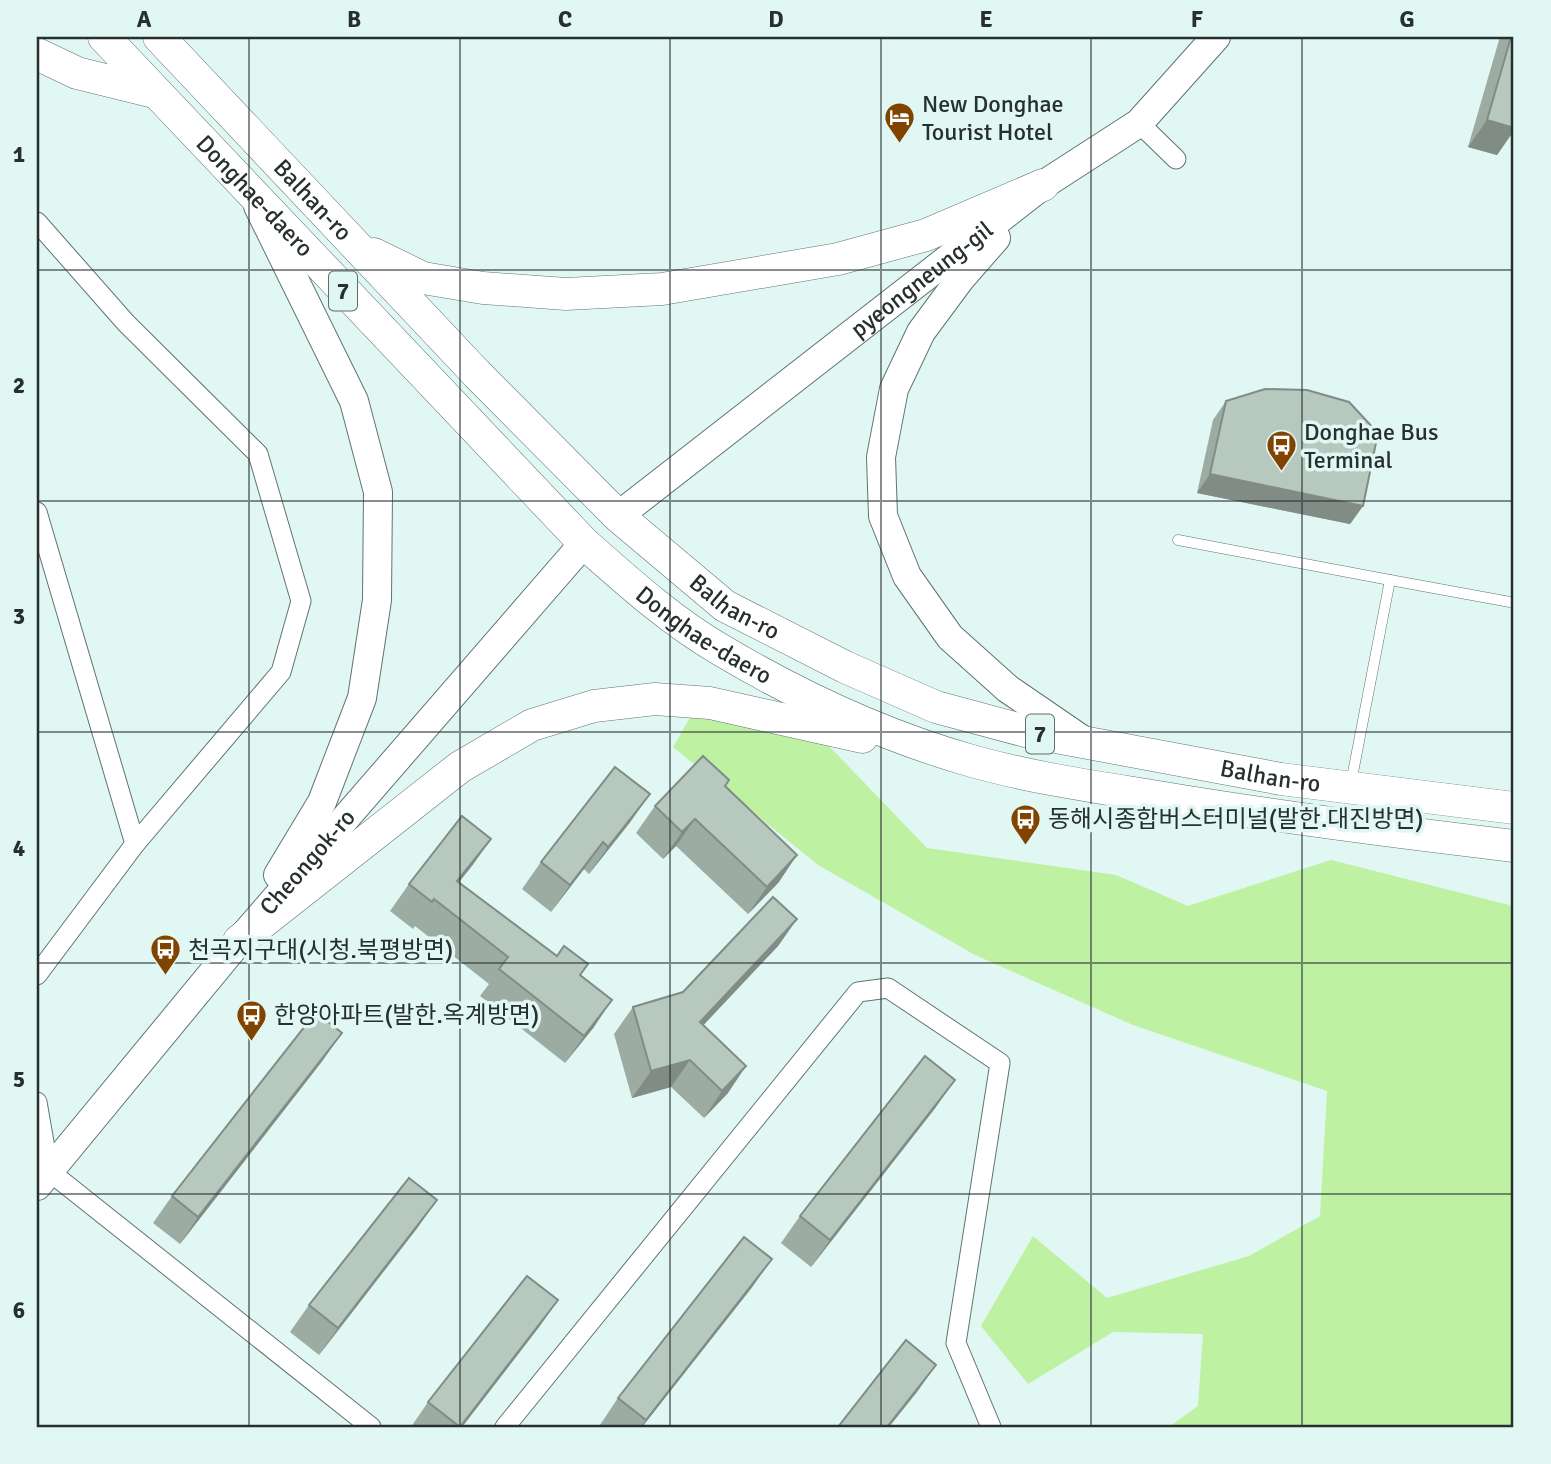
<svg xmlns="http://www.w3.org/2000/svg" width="1551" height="1464" viewBox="0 0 1551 1464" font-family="Signika,'Noto Sans KR',sans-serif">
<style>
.green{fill:#bff1a2}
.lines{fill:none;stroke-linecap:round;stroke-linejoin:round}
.lane-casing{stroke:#607471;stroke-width:11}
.street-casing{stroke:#607471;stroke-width:21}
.secondary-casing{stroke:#607471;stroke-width:30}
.primary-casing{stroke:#607471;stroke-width:33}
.lane{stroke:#fff;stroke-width:10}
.street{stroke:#fff;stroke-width:19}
.secondary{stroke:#fff;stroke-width:28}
.primary{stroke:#fff;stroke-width:32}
.wall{fill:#9daca3}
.shaded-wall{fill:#808c85}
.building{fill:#b7c8be;stroke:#808c85;stroke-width:2}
.grid{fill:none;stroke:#28302f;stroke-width:2;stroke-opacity:0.55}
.labels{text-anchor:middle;stroke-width:7;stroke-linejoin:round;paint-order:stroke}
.shield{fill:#e0f7f3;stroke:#5f6c6a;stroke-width:2}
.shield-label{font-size:23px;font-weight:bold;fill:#28302f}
.poi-label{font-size:24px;fill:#28302f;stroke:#e0f7f3;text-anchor:start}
.street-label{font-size:24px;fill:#28302f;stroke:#e0f7f3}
.neatline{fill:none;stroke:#28302f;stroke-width:2.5}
.grid-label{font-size:23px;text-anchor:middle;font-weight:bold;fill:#28302f}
</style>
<rect width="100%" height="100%" fill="#e0f7f3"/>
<path class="green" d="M 707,688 L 827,744 L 927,848 L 1116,875 L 1188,906 L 1331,860 L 1509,905 L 1514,911 L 1514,1427 L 1169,1427 L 1198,1406 L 1203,1334 L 1113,1332 L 1028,1384 L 981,1326 L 1033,1236 L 1107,1298 L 1249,1256 L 1320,1216 L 1327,1091 L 1133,1025 L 975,955 L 818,865 L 673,747 Z"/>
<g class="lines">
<defs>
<g id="lane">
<path d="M 1178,540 L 1390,580 L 1351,783"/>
<path d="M 1390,580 L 1510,602"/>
</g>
<g id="street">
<path d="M 1139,123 L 1176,159"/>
<path d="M 37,222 L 126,323 L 258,454 L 301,601 L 281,672 L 135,844 L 37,975"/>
<path d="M 37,512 L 135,844"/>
<path d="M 37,1102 L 49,1171 L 371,1427"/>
<path d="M 505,1427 L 858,992 L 888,988 L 1000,1063 L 956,1343 L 991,1427"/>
</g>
<g id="secondary">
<path d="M 258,206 L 354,401 L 378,492 L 377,600 L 362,698 L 322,802 L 278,875"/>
<path d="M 996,238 L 961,278 L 921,332 L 894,389 L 881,457 L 883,516 L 907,576 L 950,637 L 1008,689 L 1084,741"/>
<path id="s1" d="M 618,516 L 1043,185 L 1139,123 L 1216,37"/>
<path id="s2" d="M 37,1186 L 239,941 L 584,543"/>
</g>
<g id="primary">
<path id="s3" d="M 104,37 L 584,543 C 627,581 671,621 721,650 C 800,697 884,736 972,761 C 1032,778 1096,787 1158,797 C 1277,817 1395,832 1514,846"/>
<path id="s4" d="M 159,37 L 477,374 L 618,516 L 725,606 L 845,667 L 936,707 L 1029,732 L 1281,779 L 1514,808"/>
<path d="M 37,54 L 77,73 L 154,92"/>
<path d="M 374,254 L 423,278 L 483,288 L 566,294 L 662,289 L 838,259 L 926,235 L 1043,185"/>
<path d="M 239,941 L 460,767 L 532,725 L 594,706 L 655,699 L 710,703 L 862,737"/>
</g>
</defs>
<use href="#lane" class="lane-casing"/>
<use href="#street" class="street-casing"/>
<use href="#secondary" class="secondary-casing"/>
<use href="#primary" class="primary-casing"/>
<use href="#lane" class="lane"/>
<use href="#street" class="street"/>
<use href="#secondary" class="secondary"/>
<use href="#primary" class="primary"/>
</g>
<g class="wall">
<path d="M 1501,37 L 1514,37 L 1514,133 L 1514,131 L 1497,155 L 1468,147 L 1499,40 Z"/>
<path d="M 1226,401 L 1363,506 L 1350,524 L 1197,493 L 1213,420 Z"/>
<path d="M 729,780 L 725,786 L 779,882 L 748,914 L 676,846 L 663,859 L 636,833 L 655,806 Z"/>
<path d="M 631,821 L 589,874 L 584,869 L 551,912 L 522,889 L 541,862 Z"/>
<path d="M 491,839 L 459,882 L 581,975 L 594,1027 L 565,1063 L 480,996 L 489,984 L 415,926 L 413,929 L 390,911 L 409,884 Z"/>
<path d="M 797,919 L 778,946 L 703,1025 L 728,1093 L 704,1118 L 671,1087 L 632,1098 L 614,1034 L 633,1007 L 683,992 Z"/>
<path d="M 323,1060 L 180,1244 L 153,1223 L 172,1196 Z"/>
<path d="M 936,1107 L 811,1267 L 781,1243 L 800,1216 Z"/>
<path d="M 418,1227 L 319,1355 L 290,1332 L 309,1305 Z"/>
<path d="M 753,1286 L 642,1427 L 603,1427 L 600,1425 L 618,1398 Z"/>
<path d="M 558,1300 L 539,1327 L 462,1427 L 411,1427 L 428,1402 Z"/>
</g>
<g class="shaded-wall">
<path d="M 1487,120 L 1514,128 L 1514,130 L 1497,155 L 1468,147 Z"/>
<path d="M 1210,474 L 1363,506 L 1350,524 L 1197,493 Z"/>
<path d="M 650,794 L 631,821 L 589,874 L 608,847 Z"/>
<path d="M 695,819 L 676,846 L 663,859 L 682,832 Z"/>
<path d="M 491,839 L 472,866 L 438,908 L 457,881 Z"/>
<path d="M 603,842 L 584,869 L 551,912 L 570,885 Z"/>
<path d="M 797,855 L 779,882 L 748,914 L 767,887 Z"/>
<path d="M 797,919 L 778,946 L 681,1049 L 700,1022 Z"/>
<path d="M 612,1000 L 594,1027 L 565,1063 L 584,1036 Z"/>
<path d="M 342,1033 L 323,1060 L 180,1244 L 198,1217 Z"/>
<path d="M 690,1060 L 671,1087 L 632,1098 L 651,1071 Z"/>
<path d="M 746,1066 L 728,1093 L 704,1118 L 722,1091 Z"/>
<path d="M 955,1080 L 936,1107 L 811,1267 L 830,1240 Z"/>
<path d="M 437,1200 L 418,1227 L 319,1355 L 338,1328 Z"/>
<path d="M 772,1259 L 753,1286 L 642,1427 L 641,1427 Z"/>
<path d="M 558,1300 L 539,1327 L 462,1427 L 460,1427 Z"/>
<path d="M 936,1365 L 917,1392 L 889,1427 L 887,1427 Z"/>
</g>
<g class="building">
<path d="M 1511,37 L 1514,37 L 1514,128 L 1487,120 Z"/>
<path d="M 1265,389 L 1307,390 L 1349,402 L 1378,433 L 1363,506 L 1210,474 L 1226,401 Z"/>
<path d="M 703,756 L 729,780 L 725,786 L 797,855 L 767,887 L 695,819 L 682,832 L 655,806 Z"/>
<path d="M 615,767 L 650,794 L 608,847 L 603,842 L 570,885 L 541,862 Z"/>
<path d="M 462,816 L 491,839 L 457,881 L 557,956 L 564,946 L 588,964 L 580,975 L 612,1000 L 584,1036 L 499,969 L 508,957 L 434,899 L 432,902 L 409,884 Z"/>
<path d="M 773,897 L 797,919 L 700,1022 L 746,1066 L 722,1091 L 690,1060 L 651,1071 L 633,1007 L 683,992 Z"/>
<path d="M 316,1012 L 342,1033 L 198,1217 L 172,1196 Z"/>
<path d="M 925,1056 L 955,1080 L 830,1240 L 800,1216 Z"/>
<path d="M 409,1178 L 437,1200 L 338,1328 L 309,1305 Z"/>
<path d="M 744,1237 L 772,1259 L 646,1420 L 618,1398 Z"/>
<path d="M 527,1276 L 558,1300 L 460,1427 L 428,1402 Z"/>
<path d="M 906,1340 L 936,1365 L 887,1427 L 838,1427 Z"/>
</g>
<path class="grid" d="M 249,37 L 249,1427M 460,37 L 460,1427M 670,37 L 670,1427M 881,37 L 881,1427M 1091,37 L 1091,1427M 1302,37 L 1302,1427M 37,270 L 1514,270M 37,501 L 1514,501M 37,732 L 1514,732M 37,963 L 1514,963M 37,1194 L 1514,1194"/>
<defs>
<symbol id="hotel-pin" viewBox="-11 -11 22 30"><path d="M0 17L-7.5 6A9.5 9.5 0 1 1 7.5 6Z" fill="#814400" stroke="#e0f7f3"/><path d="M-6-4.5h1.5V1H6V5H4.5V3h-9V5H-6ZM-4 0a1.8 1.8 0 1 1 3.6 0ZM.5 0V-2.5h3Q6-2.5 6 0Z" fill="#fff"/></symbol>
<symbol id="bus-pin" viewBox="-11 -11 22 30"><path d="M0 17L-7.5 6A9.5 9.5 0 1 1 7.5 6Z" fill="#814400" stroke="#e0f7f3"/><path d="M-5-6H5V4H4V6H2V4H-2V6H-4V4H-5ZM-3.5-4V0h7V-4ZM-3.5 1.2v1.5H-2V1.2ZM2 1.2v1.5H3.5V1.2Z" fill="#fff"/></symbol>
</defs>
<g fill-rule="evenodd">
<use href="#hotel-pin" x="882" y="100" width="35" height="47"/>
<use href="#bus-pin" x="1264" y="428" width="35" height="47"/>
<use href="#bus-pin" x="1008" y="802" width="35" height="47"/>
<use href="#bus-pin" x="148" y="932" width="35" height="47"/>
<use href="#bus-pin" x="234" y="998" width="35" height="47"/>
</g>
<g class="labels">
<g class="shield">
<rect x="329" y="271.5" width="28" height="39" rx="5"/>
<rect x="1026" y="714.5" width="28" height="39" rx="5"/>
</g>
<g class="shield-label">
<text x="343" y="299">7</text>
<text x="1040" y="742">7</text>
</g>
<g class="poi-label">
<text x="922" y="112">New Donghae<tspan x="922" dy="28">Tourist Hotel</tspan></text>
<text x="1304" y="440">Donghae Bus<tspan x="1304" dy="28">Terminal</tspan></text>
<text x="1048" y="827">동해시종합버스터미널(발한.대진방면)</text>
<text x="188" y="958">천곡지구대(시청.북평방면)</text>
<text x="274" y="1023">한양아파트(발한.옥계방면)</text>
</g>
<g class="street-label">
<text dy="8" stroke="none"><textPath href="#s3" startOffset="219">Donghae-daero</textPath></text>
<text dy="8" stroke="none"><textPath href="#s4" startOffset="224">Balhan-ro</textPath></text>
<text dy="8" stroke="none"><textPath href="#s1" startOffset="385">pyeongneung-gil</textPath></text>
<text dy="8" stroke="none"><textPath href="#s4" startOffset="812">Balhan-ro</textPath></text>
<text dy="8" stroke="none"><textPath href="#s3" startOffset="849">Donghae-daero</textPath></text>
<text dy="8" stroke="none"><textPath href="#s4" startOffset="1379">Balhan-ro</textPath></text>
<text dy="8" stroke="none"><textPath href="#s2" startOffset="422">Cheongok-ro</textPath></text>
</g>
</g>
<rect width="1551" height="1464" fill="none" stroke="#e0f7f3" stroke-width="77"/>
<rect x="38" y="38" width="1474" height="1388" class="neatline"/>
<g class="grid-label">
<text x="144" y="27">A</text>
<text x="354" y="27">B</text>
<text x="565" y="27">C</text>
<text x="776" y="27">D</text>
<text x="986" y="27">E</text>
<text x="1197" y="27">F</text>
<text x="1407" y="27">G</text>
<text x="19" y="162">1</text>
<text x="19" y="393">2</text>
<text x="19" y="624">3</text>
<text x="19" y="856">4</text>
<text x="19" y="1087">5</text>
<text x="19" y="1318">6</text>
</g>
</svg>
